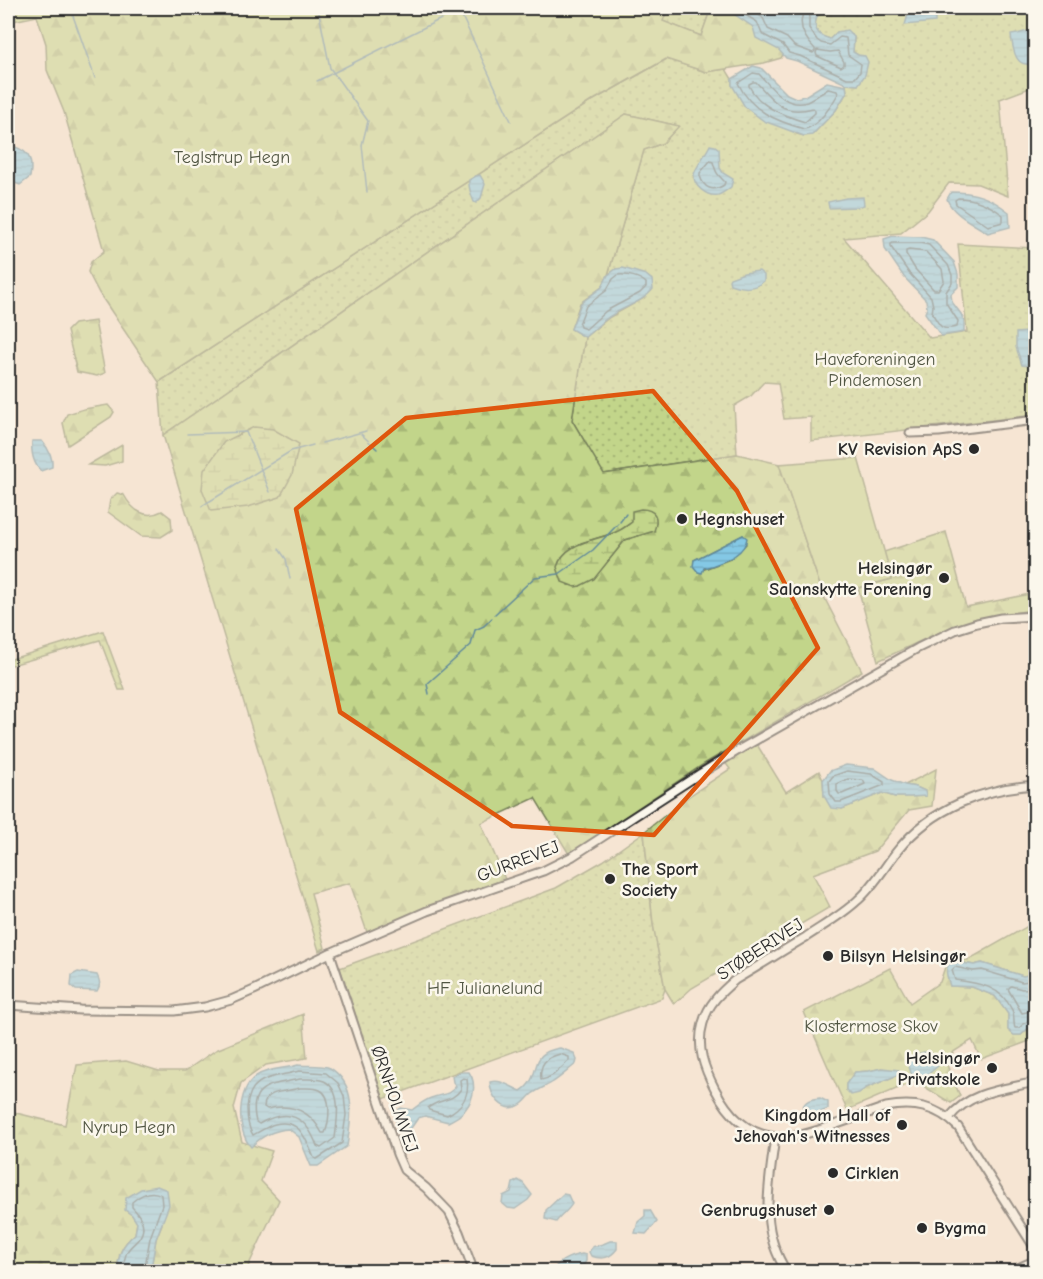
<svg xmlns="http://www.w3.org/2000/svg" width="1043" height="1279" viewBox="0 0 1043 1279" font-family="'Comic Neue',sans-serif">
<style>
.grass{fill:url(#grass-dots);stroke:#76805a;stroke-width:1.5}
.forest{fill:url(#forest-firs);stroke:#76805a;stroke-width:1.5;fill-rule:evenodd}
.wetland{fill:url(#wetland-marsh);stroke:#76805a;stroke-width:1.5}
.pitch{fill:#c2d58a;stroke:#76805a;stroke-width:1.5}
.water{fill:url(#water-rules);stroke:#60899b;stroke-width:1.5}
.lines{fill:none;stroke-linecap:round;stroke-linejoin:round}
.shore{stroke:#4f6a75;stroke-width:1.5}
.stream{stroke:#60899b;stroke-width:1.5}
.minor-casing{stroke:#2b2b2b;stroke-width:11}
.minor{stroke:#fbf7ec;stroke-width:7}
.marked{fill:none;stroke:#df570e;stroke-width:4.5;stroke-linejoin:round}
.poi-dot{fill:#2b2b2b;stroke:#fbf7ec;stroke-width:2}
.labels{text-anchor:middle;stroke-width:5;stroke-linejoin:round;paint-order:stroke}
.park-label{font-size:18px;fill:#515643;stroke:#fbf7ec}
.poi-label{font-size:18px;font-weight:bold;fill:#2b2b2b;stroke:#fbf7ec;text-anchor:end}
.street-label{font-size:18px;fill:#2b2b2b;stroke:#fbf7ec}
</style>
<defs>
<pattern id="grass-dots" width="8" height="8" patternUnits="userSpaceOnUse" patternTransform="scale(1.5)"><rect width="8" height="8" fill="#c2d58a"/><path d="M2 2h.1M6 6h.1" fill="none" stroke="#a7b777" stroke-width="1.8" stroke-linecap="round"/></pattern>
<pattern id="forest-firs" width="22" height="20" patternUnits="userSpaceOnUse" patternTransform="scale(1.5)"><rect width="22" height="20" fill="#c2d58a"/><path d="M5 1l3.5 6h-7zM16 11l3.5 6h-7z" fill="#a7b777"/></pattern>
<pattern id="wetland-marsh" width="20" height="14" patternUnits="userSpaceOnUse" patternTransform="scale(1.5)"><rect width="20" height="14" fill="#c2d58a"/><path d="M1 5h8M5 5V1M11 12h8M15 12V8" fill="none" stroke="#a7b777"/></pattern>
<pattern id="water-rules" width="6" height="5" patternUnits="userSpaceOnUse" patternTransform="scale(1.5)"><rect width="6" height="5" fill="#84c8e5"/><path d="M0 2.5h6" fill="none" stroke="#72acc5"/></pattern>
</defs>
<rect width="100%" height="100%" fill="#f6e5d3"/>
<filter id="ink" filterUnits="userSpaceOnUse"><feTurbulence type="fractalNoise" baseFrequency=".0167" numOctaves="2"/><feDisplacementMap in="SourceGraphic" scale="12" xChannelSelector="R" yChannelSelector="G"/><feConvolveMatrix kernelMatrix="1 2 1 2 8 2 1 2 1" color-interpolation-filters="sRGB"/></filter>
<g filter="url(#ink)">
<g class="grass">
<path d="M 668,8 L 711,8 L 701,36 L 662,21 Z"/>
<path d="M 822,8 L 1035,8 L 1035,86 L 1000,99 L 1008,196 L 978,184 L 949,183 L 928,211 L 901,233 L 844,238 L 930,338 L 967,332 L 958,244 L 1035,248 L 1035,415 L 811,441 L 811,417 L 784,419 L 778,383 L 764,382 L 751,396 L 734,406 L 737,454 L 603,474 L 572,420 L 585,337 L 610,317 L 644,298 L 616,269 L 608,275 L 644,150 L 663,143 L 678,126 L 626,114 L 163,435 L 159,382 L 590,102 L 667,59 L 706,72 L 726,69 L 732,79 L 732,85 L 797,134 L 804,136 L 813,134 L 836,110 L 847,92 L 846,84 L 858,85 L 858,55 L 853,52 L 854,37 L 837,32 L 830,39 C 810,34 813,21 822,8 Z"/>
<path d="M 644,832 L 653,924 L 665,989 L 662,998 L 383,1099 L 340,968 L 556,888 L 603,861 Z"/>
</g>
<g class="forest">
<path d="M 8,8 L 668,8 L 663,21 L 701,36 L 711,8 L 728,8 L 789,45 L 781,58 L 764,63 L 706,72 L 666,59 L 590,102 L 159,382 L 99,293 L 88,272 L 91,262 L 104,251 L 64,112 L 47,70 L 46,44 L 37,16 L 8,22 Z"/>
<path d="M 626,114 L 679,126 L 663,143 L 644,150 L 608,275 L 602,287 L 580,303 L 571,329 L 585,337 L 572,420 L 604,474 L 737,454 L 779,464 L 824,597 L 862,671 L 704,764 L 569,854 L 535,798 L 481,823 L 505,879 L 367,932 L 350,883 L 311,893 L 325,948 L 319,951 L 163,435 ZM 632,522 L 654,531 L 625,540 L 603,567 L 580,586 L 568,585 L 562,557 L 581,543 L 617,532 ZM 743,535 L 746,544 L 730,559 L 702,570 L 694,560 Z"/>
<path d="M 95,321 L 105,373 L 97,376 L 77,372 L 67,331 L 74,324 Z"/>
<path d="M 108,405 L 114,412 L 111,417 L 68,445 L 63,423 L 67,414 L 84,409 Z"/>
<path d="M 122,445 L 122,461 L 105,466 L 88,465 Z"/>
<path d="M 117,493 L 124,495 C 132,510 145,520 162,511 L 171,518 L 172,530 L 161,537 L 141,536 L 108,512 L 110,500 Z"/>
<path d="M 946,532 L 966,607 L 1035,593 L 1035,609 L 967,622 L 927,638 L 878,661 L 858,588 L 892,579 L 884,552 Z"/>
<path d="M 103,631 L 125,690 L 119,690 L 100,640 L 8,666 L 8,660 Z"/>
<path d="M 756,743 L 786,792 L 819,771 L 823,780 L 824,796 L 842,809 L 882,793 L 895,797 L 926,796 L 925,791 L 916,787 L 905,785 L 936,769 L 932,806 L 909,810 L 875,851 L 813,874 L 830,907 L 692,988 L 674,1004 L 665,989 L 653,924 L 644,832 L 692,794 L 730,769 L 724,761 Z"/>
<path d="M 1035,922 L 1035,974 L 1023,976 L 982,963 L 974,965 L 952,961 L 950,986 L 972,987 L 995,996 L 1008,1014 L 1008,1030 L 1014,1035 L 1021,1035 L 1036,1022 L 1035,1039 L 981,1059 L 972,1040 L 944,1058 L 960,1096 L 951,1103 L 915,1081 L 847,1110 L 804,1012 L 890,968 L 910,1003 L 940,982 L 946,964 L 953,959 L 968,960 ZM 882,1068 L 898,1075 L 866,1088 L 846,1090 L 846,1084 L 855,1072 L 869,1071 Z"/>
<path d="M 303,1014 L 307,1058 L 266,1065 L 241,1083 L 234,1108 L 242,1142 L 272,1151 L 261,1181 L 279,1200 L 246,1271 L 149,1271 L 151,1268 L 156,1239 L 162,1224 L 125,1210 L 132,1215 L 137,1222 L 135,1234 C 121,1245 119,1254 117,1271 L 8,1272 L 8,1111 L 65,1125 L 77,1065 L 126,1061 L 159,1071 L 185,1071 L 216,1050 Z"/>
</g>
<g class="wetland">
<path d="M 254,427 L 273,429 L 299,444 L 292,475 L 280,497 L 248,507 L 211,511 L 202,489 L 204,470 L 224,442 Z"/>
<path d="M 641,509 C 656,509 659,518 654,531 L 625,540 L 594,579 L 580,586 L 575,587 L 562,582 L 557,567 C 565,541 596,541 616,532 C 622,530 627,526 632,522 L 632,511 Z"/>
</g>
<path class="pitch" d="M 858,458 L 892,579 L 824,597 L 779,464 Z"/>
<g class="water">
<path d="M 725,8 L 822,8 C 813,21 811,34 830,39 L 837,32 L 847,30 L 854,37 L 853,52 L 858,55 L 865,56 L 868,62 L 865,75 L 858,85 L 846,84 L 797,61 L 786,58 L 779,50 L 756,38 L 753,27 Z"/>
<path d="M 910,8 L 935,8 L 935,22 L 905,25 Z"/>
<path d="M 1035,29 L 1035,62 C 1016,71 1013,50 1011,35 L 1017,34 Z"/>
<path d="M 753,66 L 761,68 L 787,94 L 796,98 L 805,96 L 827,82 L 846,86 L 847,92 L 836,110 L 812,135 L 804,136 L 764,121 L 745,107 L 732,85 L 732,79 Z"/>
<path d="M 8,145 C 27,149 34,157 30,177 L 20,185 L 15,183 L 8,176 Z"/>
<path d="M 710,145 L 715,146 L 719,149 L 720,168 L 723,173 L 733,179 L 731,187 C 727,190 722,194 718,195 C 707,197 693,186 694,175 C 694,170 707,152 710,145 Z"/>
<path d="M 480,175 L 485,184 L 481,198 L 476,203 L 474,202 C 471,194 468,188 469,180 L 476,176 Z"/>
<path d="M 951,192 C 975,192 990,197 1009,212 L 1010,227 L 988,233 C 974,224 952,214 947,199 Z"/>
<path d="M 863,197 L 864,205 L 857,207 L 829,208 L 828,202 L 846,198 Z"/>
<path d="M 893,236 L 921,237 L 933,240 L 954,262 L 958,274 L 958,287 L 951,294 L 952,302 L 961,314 L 964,321 L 964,332 L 941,336 L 925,313 L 927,308 L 926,300 L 904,277 L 885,249 L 884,239 Z"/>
<path d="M 623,268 L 646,275 L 652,280 L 653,289 C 643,302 626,306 612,315 C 602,321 594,330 585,337 L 571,329 L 581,303 L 602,287 L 608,275 L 616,269 Z"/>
<path d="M 759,271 L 764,275 L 764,281 C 755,290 740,288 730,284 L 729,280 L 730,278 L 744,273 Z"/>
<path d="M 1027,332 L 1035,336 L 1035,367 L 1022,365 L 1016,347 L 1016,333 Z"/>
<path d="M 32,441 L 42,441 C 48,448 53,458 52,467 L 41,471 C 33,463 31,452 32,441 Z"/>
<path d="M 743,535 L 747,538 C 745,556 719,564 704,568 L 702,573 L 698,572 L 693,566 L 694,560 Z"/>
<path d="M 846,765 L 874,768 L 892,780 L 905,785 L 916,787 L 925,791 L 926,796 L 911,797 L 895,797 L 882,793 L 842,809 L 831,808 L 824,796 L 823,780 L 830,771 Z"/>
<path d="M 952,961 L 974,965 L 982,963 L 1023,976 L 1035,974 L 1035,1022 L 1021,1035 L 1014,1035 L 1008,1030 L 1008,1014 L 995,996 L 972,987 L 950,986 C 947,976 943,968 952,961 Z"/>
<path d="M 78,972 L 97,975 C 100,981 101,985 97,991 L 76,990 L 71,986 L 72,975 Z"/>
<path d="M 560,1048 L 574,1053 L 577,1060 L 576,1064 C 568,1070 561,1077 553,1082 C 547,1086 539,1089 532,1094 C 527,1098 524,1104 518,1106 C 503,1113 490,1096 490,1082 C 502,1079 510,1087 521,1091 C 539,1080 532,1060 545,1053 C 549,1050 555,1049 560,1048 Z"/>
<path d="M 924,1052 L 932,1054 L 937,1060 L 938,1066 L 926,1076 L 916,1077 L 911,1073 L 908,1063 C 912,1056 917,1054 924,1052 Z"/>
<path d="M 298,1065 C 306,1066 324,1065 330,1068 C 358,1085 351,1120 347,1146 L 318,1166 L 311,1166 L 299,1137 L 289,1129 C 274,1130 262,1135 251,1147 C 236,1131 237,1089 256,1076 C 268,1068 284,1069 298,1065 Z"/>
<path d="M 882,1068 L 899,1070 L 898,1075 L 866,1088 L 859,1093 L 851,1095 L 846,1090 L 846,1084 L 855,1072 L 869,1071 Z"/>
<path d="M 460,1072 L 469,1072 C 478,1085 473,1103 461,1114 C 458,1117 452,1120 448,1122 L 425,1116 L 418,1118 L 409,1131 L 401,1132 C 394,1126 396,1118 398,1110 L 401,1108 L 412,1110 C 419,1105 425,1099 434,1097 C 443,1094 450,1095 456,1086 L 453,1082 L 452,1076 Z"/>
<path d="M 820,1098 L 828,1102 L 828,1109 L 816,1114 L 807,1114 L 802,1109 C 805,1100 811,1099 820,1098 Z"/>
<path d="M 518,1180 L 523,1183 L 532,1195 L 528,1200 L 515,1209 L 508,1208 L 502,1203 L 503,1196 L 511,1192 L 513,1183 Z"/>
<path d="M 157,1186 L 167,1190 L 169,1205 L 156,1239 L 151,1268 L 149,1271 L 117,1271 C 119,1254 121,1246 135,1234 L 137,1223 L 132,1215 L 125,1210 L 126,1198 L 141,1189 Z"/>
<path d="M 563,1194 L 568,1195 L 572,1204 C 568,1211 561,1215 556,1222 L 545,1219 L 546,1210 Z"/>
<path d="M 645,1210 L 650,1210 L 657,1222 L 646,1234 L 635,1233 L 638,1222 L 645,1216 Z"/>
<path d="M 610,1241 L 617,1241 L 617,1249 C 610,1258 603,1260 591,1256 L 589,1252 L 592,1247 L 603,1244 Z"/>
<path d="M 582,1254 L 586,1255 L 586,1261 L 580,1271 L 552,1271 C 559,1261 569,1256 582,1254 Z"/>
</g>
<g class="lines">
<g class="shore">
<path d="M 734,8 L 757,22 L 762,34 L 783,45 L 789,53 L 800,56 L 847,78 L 855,78 L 860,72 L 861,64 L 848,55 L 846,38 L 840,37 L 830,45 L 821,43 L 817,40 L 809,28 L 809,17 L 815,8"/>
<path d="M 748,8 L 763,18 L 768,29 L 787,38 L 794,46 L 813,53 L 815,51 L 815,49 C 803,37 796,23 806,8"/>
<path d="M 817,50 L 830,52 L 838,51 L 844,62 L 844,65 L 841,67 L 817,56 L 816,53 Z"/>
<path d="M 753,73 L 759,74 C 771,87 786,109 807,102 C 814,99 821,93 828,89 L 837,91 L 838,94 C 832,105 817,128 804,129 C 776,121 751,111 738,83 Z"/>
<path d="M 753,82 L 756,82 C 775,102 782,116 813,108 L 815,110 L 815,113 L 805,122 C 782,115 760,107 749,86 L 749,84 Z"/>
<path d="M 710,161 L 713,162 C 716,173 717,174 725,182 L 724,185 C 713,192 704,189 700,176 L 700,173 Z"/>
<path d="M 958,198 C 975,198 990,205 1003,215 L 1003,222 L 988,226 L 956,204 L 955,200 Z"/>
<path d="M 893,243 L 920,243 L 929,245 L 948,265 L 952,275 L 952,283 L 946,292 L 946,303 L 958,321 L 957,327 C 940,331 941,327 932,313 L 933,306 L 931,297 L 909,273 L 891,247 L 891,244 Z"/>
<path d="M 909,250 L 926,252 L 942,269 L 944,281 L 938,290 L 934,290 L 915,269 L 906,254 L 906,251 Z"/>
<path d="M 618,275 C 627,274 640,277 646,283 L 646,287 L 640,293 L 606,311 L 586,329 L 580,327 L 579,324 L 586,306 L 606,291 L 613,279 Z"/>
<path d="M 847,771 L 871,774 L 884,782 L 884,785 L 841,802 L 836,802 L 830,794 L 829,781 L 833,776 Z"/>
<path d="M 848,779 L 863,780 L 865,784 L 842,794 L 839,794 L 837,791 L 837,784 Z"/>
<path d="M 1036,980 L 1022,982 L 982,970 L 973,971 L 955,967 L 952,970 L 955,980 C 979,983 1001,986 1012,1010 C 1015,1015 1013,1023 1015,1028 L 1019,1028 L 1030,1019 L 1036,1018"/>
<path d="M 1036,988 L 1022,989 L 1011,986 L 1008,989 L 1022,1013 L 1036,1010"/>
<path d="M 560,1054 L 569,1057 L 569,1061 C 560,1068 552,1079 541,1080 C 539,1064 545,1058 560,1054 Z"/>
<path d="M 299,1071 L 326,1073 L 338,1083 L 344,1096 L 346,1115 L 342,1143 L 317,1159 L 314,1158 C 306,1139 300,1118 275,1124 C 267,1126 260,1132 253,1135 C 248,1128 247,1117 247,1108 C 249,1075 274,1078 299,1071 Z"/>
<path d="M 463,1078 L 467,1079 C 470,1096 461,1108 447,1115 L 429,1110 L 428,1108 C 439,1098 452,1103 461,1089 L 460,1080 Z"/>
<path d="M 300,1079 C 307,1079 318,1078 324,1081 C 343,1090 337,1122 335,1138 L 321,1148 L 317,1146 C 306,1116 288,1107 259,1124 L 256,1122 C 247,1083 274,1085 300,1079 Z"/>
<path d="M 300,1088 C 306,1088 315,1087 320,1090 C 333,1096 329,1123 325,1133 L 322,1133 C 310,1110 292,1103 267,1109 L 264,1107 C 265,1089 287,1092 300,1088 Z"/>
<path d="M 123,1272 C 124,1265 124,1258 127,1252 C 130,1246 136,1243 140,1237 C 147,1226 140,1215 132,1207 L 132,1202 C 140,1195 151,1189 161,1195 L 162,1205 L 150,1238 L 144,1272"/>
</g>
<g class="stream">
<path d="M 75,8 L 72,13 L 95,78"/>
<path d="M 318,8 L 330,68 L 368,121 L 362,145 L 367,192"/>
<path d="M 317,81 L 459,10 L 511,121"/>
<path d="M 187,434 L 246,432 L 270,492"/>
<path d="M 361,434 L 377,449"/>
<path d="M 322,443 L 366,431"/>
<path d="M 202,506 L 291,451 L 313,445"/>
<path d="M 620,522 L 626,514"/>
<path d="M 279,549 L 286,559 L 290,579"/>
<path d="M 495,614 L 535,577 L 559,574 L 593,550 L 618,524"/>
<path d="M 429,694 L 427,684 L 471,645 L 475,630 L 484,626 L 492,618"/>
</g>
<defs>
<g id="minor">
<path d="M 910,433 L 939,432 L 1036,420"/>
<path d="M 1036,785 C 984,788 932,808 898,850 C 885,866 874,886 858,900 C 842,915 824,925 806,937 C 782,951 759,966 735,980 C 721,992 708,1004 703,1023 C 696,1047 704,1068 715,1089 C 728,1114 746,1134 776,1137 C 796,1139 815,1131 834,1125 C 851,1119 869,1113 886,1107 C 914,1102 937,1106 958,1127 L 1036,1250"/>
<path d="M 330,953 L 397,1154 L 404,1170 L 426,1188 L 449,1212 L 459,1232 L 474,1272"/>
<path d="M 8,1005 L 80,1010 L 174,1011 L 205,1007 L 231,1000 L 254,990 L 330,953 L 427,911 L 543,871 L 573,856 L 701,773 L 742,748 L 918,648 L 955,630 L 977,623 L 1001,618 L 1036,616"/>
<path d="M 949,1118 C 970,1091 1005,1089 1036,1082"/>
<path d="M 775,1137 C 769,1186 758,1228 787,1272"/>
<path d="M 1009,1272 L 1036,1260"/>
</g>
</defs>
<use href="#minor" class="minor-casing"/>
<use href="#minor" class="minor"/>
</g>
</g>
<path d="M0 0H1043V1279H0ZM 653,391 L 737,491 L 818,648 L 654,835 L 512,826 L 340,712 L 296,509 L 406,418 Z" fill="#f6e5d3" fill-opacity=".55" fill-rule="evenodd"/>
<path class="marked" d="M 653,391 L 737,491 L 818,648 L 654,835 L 512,826 L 340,712 L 296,509 L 406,418 Z"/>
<g class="poi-dot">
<circle cx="974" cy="449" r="6"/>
<circle cx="682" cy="519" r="6"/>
<circle cx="944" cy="578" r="6"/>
<circle cx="610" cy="879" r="6"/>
<circle cx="828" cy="956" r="6"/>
<circle cx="992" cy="1068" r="6"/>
<circle cx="902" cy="1125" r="6"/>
<circle cx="833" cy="1173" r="6"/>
<circle cx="829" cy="1210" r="6"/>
<circle cx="922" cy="1228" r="6"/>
</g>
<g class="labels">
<g class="park-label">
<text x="232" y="163">Teglstrup Hegn</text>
<text x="875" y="365">Haveforeningen<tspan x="875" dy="21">Pindemosen</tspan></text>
<text x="485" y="994">HF Julianelund</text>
<text x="871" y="1032">Klostermose Skov</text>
<text x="129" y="1133">Nyrup Hegn</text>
</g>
<g class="poi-label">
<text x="962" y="455">KV Revision ApS</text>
<text x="694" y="525" text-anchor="start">Hegnshuset</text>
<text x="932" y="574">Helsingør<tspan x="932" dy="21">Salonskytte Forening</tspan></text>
<text x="622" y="875" text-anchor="start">The Sport<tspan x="622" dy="21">Society</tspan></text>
<text x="840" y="962" text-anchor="start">Bilsyn Helsingør</text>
<text x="980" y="1064">Helsingør<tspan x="980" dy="21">Privatskole</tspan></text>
<text x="890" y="1121">Kingdom Hall of<tspan x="890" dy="21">Jehovah's Witnesses</tspan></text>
<text x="845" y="1179" text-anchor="start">Cirklen</text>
<text x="817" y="1216">Genbrugshuset</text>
<text x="934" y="1234" text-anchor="start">Bygma</text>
</g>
<g class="street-label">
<text transform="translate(518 861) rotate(-21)" y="6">GURREVEJ</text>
<text transform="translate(760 949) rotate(-33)" y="6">STØBERIVEJ</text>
<text transform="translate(395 1099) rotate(71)" y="6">ØRNHOLMVEJ</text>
</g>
</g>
<rect width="1043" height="1279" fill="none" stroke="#fbf7ec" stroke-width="30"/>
<rect x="15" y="15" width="1013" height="1249" fill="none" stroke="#2b2b2b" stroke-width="2" filter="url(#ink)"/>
</svg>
